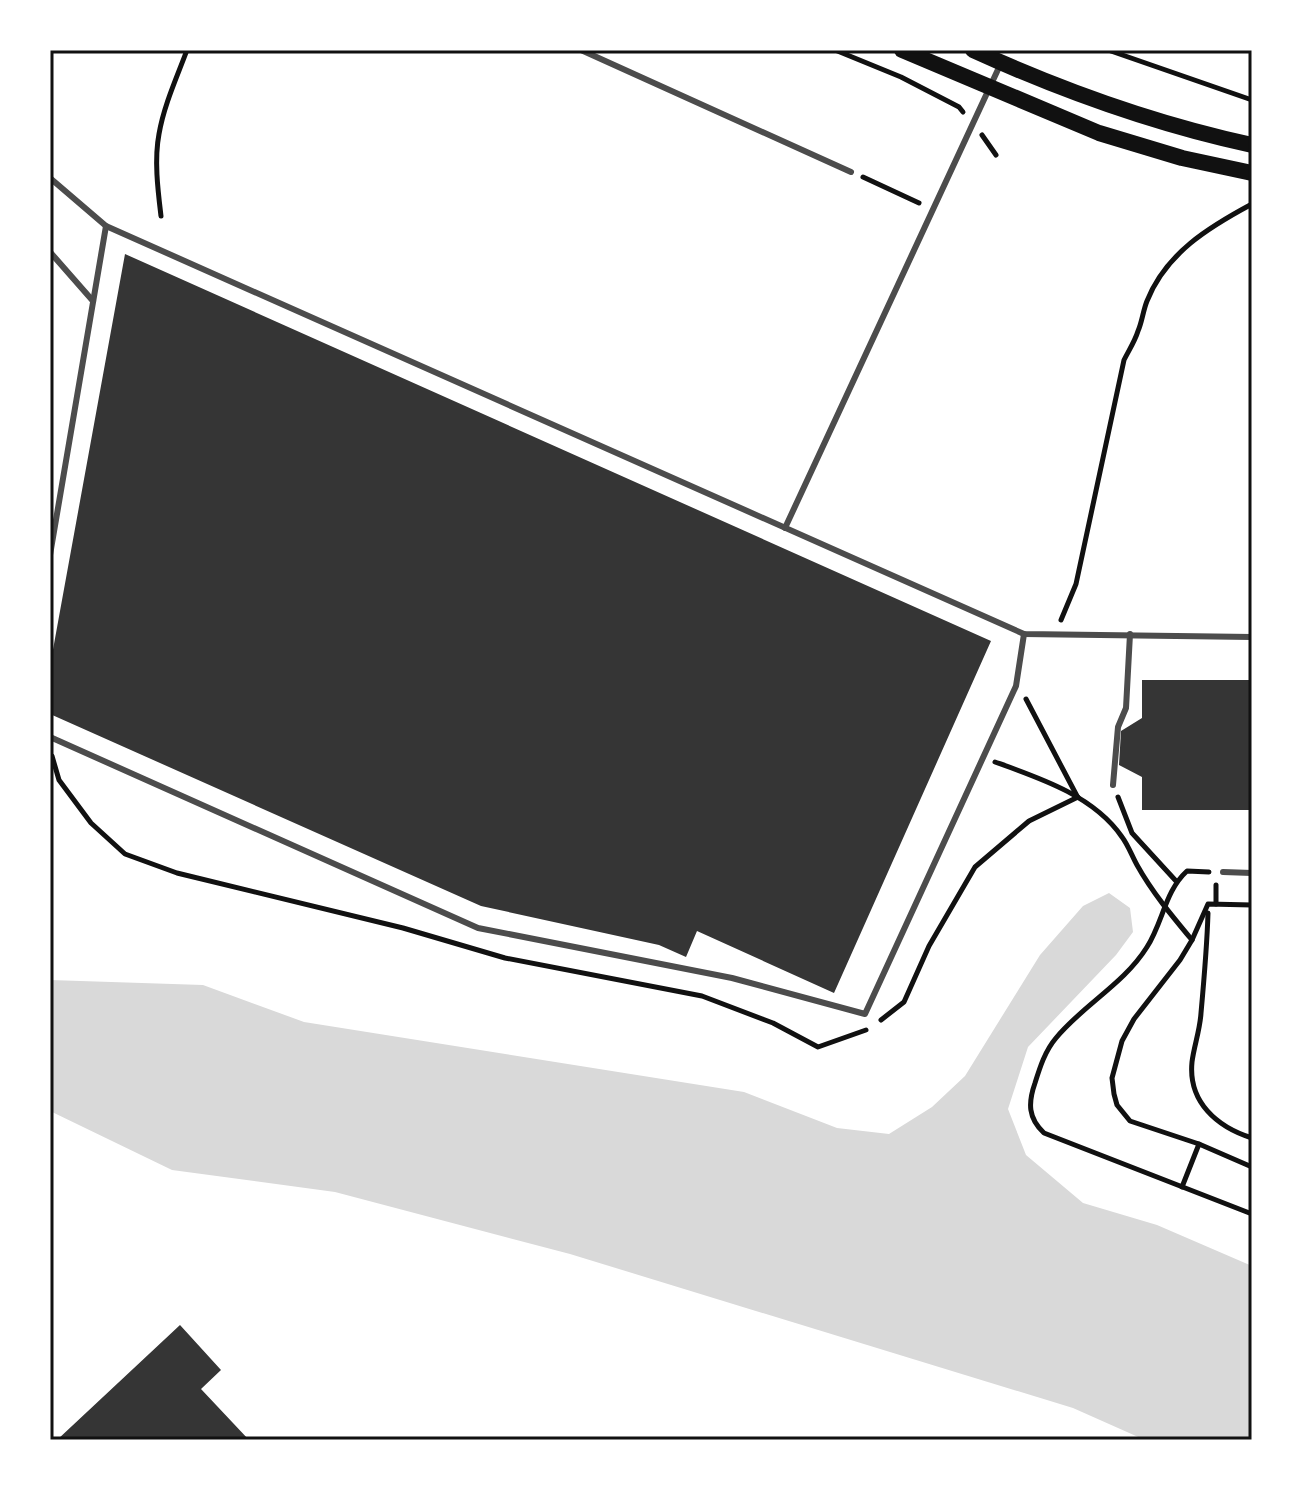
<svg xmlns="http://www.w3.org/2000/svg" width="1302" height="1490" viewBox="0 0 1302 1490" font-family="'PT Serif',serif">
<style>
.water{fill:#d9d9d9}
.building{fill:#353535}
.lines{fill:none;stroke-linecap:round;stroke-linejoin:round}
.path{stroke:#111;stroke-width:5}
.service{stroke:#4c4c4c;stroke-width:6}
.secondary{stroke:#111;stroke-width:16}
.neatline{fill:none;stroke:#111;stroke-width:3}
</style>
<rect width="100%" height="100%" fill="#fff"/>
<path class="water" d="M 1109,893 L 1130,908 L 1133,932 L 1116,955 L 1028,1047 L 1008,1109 L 1026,1155 L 1083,1203 L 1157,1225 L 1252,1266 L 1252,1440 L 1145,1440 L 1073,1408 L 570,1254 L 335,1192 L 172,1170 L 50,1111 L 50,980 L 203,985 L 304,1022 L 744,1092 L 837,1128 L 889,1134 L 932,1107 L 965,1076 L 1040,955 L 1083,906 Z"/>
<g class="building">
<path d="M 125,254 L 991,641 L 834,993 L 697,931 L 686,957 L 659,945 L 481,906 L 50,714 L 50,666 Z"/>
<path d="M 1142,680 L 1252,680 L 1252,810 L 1142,810 L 1142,777 L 1119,765 L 1121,731 L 1142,718 Z"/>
<path d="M 180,1325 L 221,1370 L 201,1389 L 249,1440 L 57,1440 Z"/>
</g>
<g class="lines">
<g class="path">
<path d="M 835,50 L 901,77 L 959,107 L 963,112"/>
<path d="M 1108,50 L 1252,100"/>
<path d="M 982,135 L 996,155"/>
<path d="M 863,177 L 919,203"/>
<path d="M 161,216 C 158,191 154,160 159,134 C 164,105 177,77 187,50"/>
<path d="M 1061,620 L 1076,584 L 1124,360 C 1129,350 1135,341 1138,331 C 1142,322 1143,311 1147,301 C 1166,253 1209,227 1252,204"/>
<path d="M 1026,699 L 1077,796"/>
<path d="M 52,756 L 59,780 L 91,823 L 125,854 L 177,873 L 403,928 L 505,958 L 702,996 L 773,1023 L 818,1047 L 866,1030"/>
<path d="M 995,762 C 1040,778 1094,796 1122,837 C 1128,845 1132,856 1137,865 C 1152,892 1172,916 1192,940"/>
<path d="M 1118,797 L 1132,833 L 1176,881"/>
<path d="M 1209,872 L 1187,871 C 1165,891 1163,922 1147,947 C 1124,984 1083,1005 1056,1038 C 1045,1051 1040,1067 1035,1083 C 1028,1103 1028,1118 1044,1133 L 1252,1214"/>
<path d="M 1216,885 L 1216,904"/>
<path d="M 1252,905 L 1208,904 L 1192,940 L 1180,960 L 1134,1019 L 1122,1041 L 1112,1078 L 1114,1094 L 1117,1105 L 1130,1121 L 1199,1144 L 1252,1167"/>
<path d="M 1208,913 C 1207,947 1204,980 1201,1013 C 1200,1030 1194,1046 1192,1062 C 1188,1102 1217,1127 1252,1138"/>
<path d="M 881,1020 L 904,1002 L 929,946 L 975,867 L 1029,821 L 1078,797"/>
<path d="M 1182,1187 L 1199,1144"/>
</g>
<g class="service">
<path d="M 581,50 L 851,172"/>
<path d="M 50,178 L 106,226 L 1024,634 L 1252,637"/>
<path d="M 50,252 L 93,301"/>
<path d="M 785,528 L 1001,63"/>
<path d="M 50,555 L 106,226"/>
<path d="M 50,737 L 478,928 L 732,978 L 865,1014 L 1016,686 L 1024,634"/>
<path d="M 1113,785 L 1118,727 L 1126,708 L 1130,634"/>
<path d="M 1223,872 L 1252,873"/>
</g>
<g class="secondary">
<path d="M 902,50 L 1099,133 L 1182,158 L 1252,173"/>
<path d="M 973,50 C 1063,91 1155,124 1252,145"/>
</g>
</g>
<rect width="1302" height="1490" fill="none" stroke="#ffffff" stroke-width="104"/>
<rect x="52" y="52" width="1198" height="1386" class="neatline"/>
</svg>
